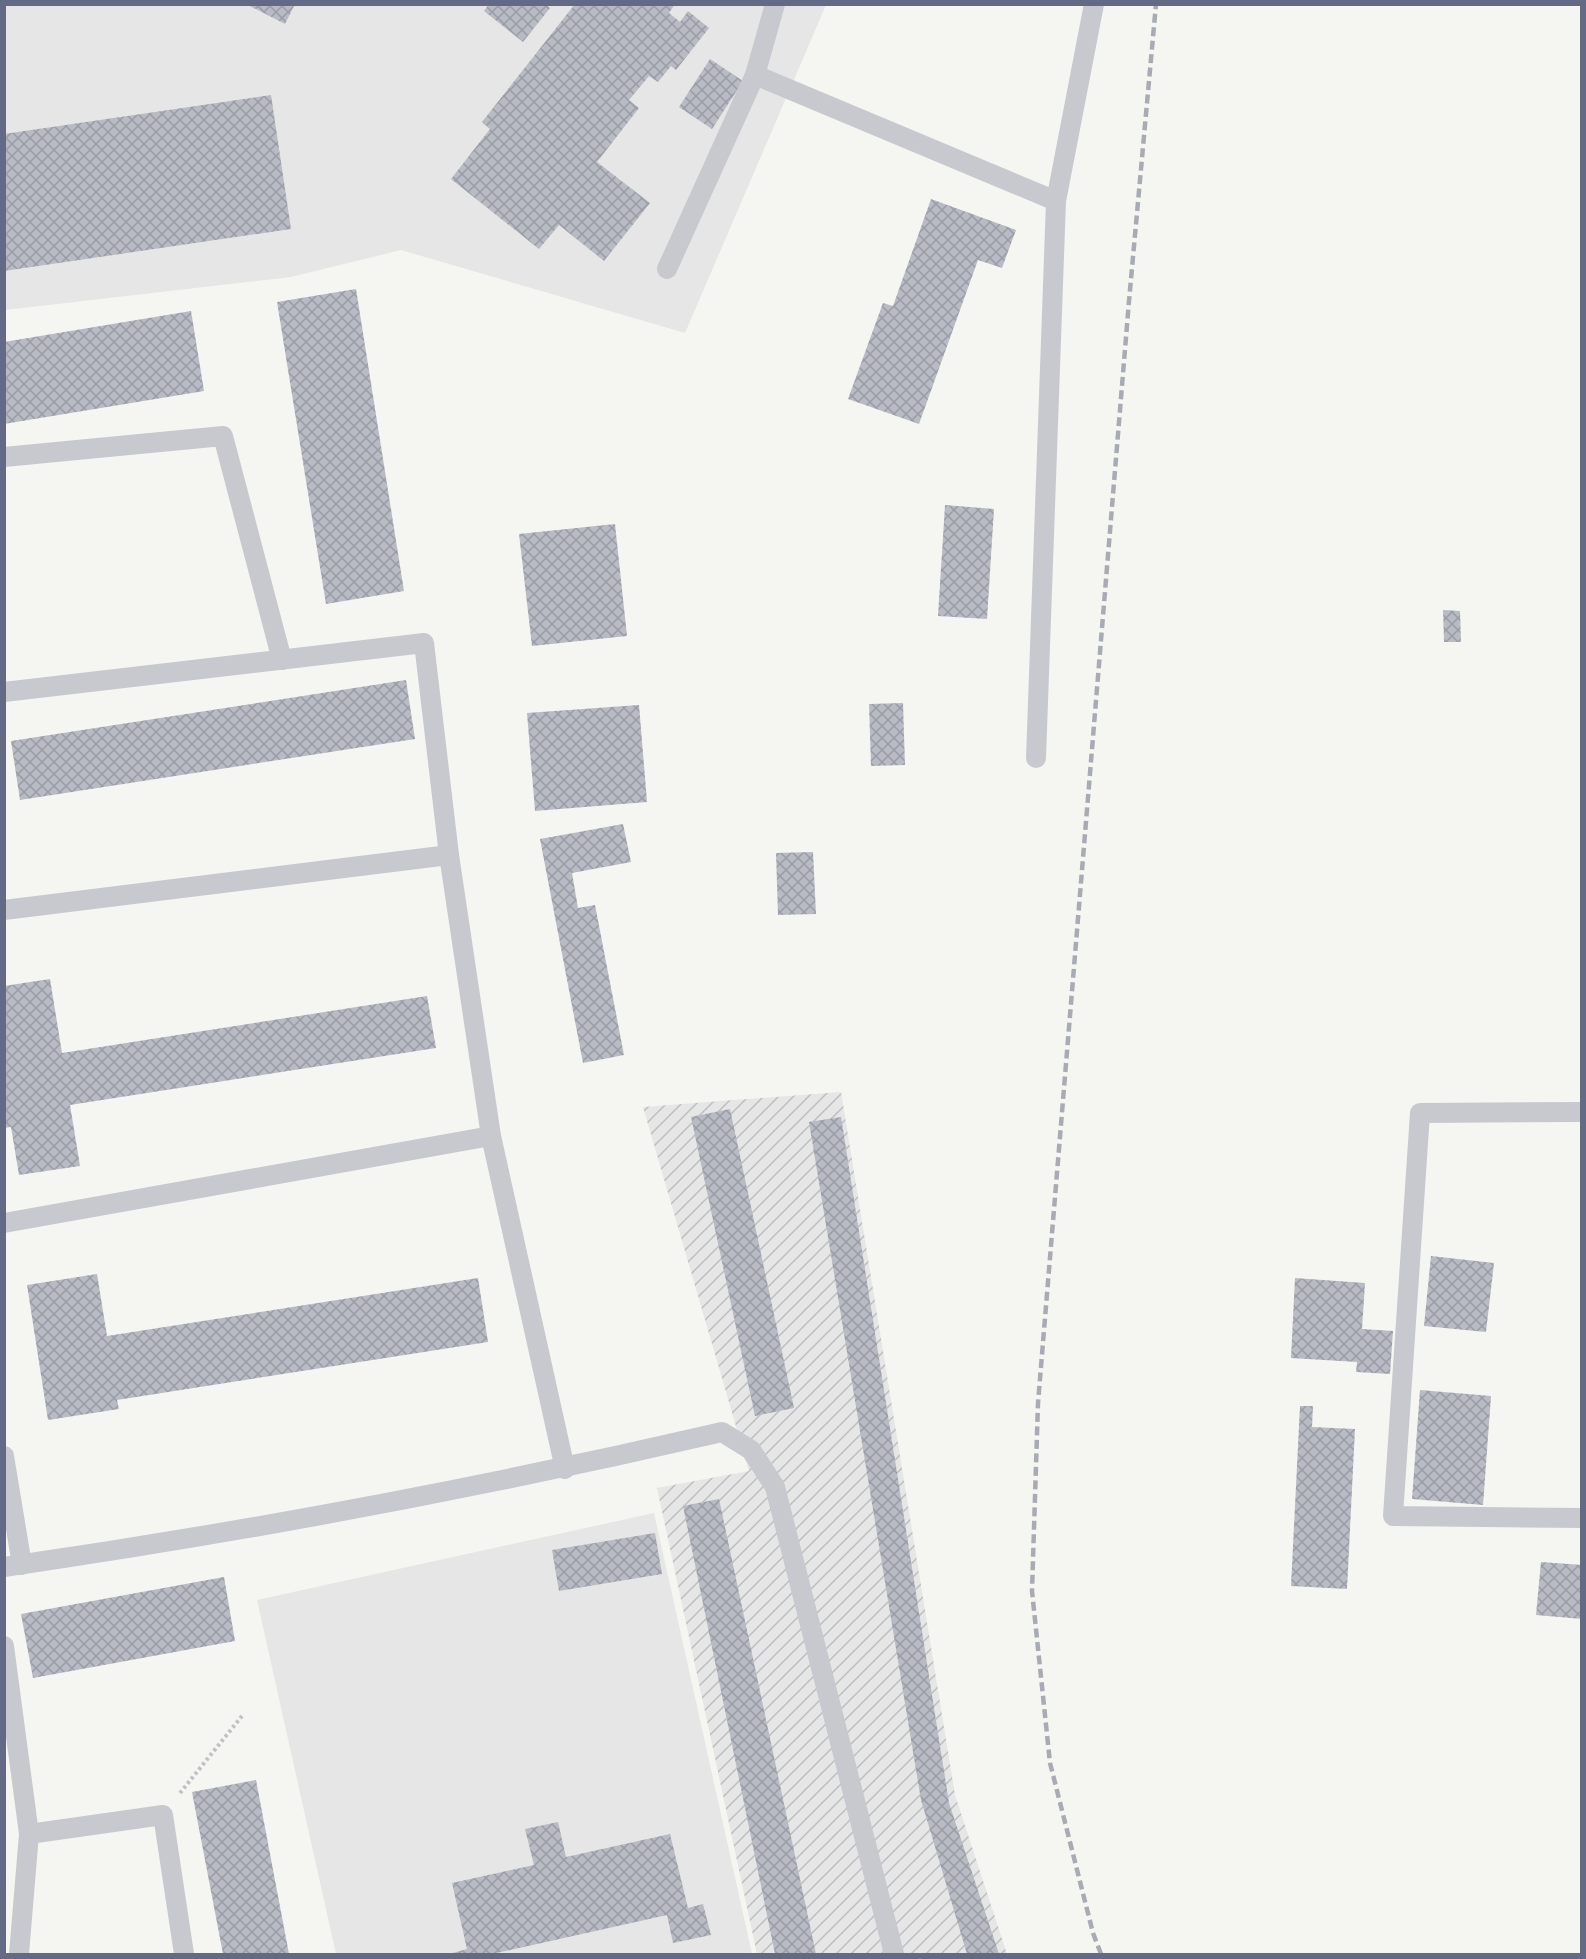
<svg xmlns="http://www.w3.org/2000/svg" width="1586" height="1959" viewBox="0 0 1586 1959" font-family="'Source Sans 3',sans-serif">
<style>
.built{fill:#e5e6e5}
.industrial{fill:url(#industrial-furrows)}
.building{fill:url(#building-cross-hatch)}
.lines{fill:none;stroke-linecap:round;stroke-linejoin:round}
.path{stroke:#c0c1c4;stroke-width:4;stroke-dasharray:3 3;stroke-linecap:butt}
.lane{stroke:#c8c9ce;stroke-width:20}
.rail{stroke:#a9abb4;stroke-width:4.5;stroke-dasharray:9 4.5;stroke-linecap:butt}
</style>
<defs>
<pattern id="industrial-furrows" width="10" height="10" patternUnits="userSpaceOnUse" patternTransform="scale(1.5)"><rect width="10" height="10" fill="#e5e6e5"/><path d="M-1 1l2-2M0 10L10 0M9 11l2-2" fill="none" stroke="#bdbebf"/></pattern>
<pattern id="building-cross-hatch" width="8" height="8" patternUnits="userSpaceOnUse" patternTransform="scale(1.5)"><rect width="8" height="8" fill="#b8bbc4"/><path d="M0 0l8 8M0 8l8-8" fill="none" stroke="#999ca5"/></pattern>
</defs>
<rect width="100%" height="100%" fill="#f5f6f2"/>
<g class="built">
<path d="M 4,5 L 826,5 L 685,333 L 401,250 L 291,277 L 5,310 Z"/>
<path d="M 654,1513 L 752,1954 L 336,1954 L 257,1600 Z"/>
</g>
<path class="industrial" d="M 841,1092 L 955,1795 L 1007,1954 L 757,1954 L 657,1488 L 749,1471 L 643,1107 Z"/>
<g class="building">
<path d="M 246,4 L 295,4 L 285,24 Z"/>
<path d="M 489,4 L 546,4 L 550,8 L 523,42 L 484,11 Z"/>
<path d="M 575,4 L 675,4 L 669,13 L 680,22 L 688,11 L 709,28 L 676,70 L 671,66 L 658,82 L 649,76 L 629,100 L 639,108 L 597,162 L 650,203 L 604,261 L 559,225 L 539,249 L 451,179 L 490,129 L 482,122 Z"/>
<path d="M 710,59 L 743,81 L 712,129 L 679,107 Z"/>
<path d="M 271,95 L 291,229 L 4,271 L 4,134 Z"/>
<path d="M 931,199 L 1016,230 L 1002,268 L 978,260 L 919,424 L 848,399 L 883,303 L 893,306 Z"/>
<path d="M 356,289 L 404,591 L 326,604 L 277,302 Z"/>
<path d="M 191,311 L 204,391 L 4,424 L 4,342 Z"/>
<path d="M 945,505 L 994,509 L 987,619 L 938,616 Z"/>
<path d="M 615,524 L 627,636 L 532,646 L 519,534 Z"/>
<path d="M 1443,610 L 1460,611 L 1461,642 L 1444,642 Z"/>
<path d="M 406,680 L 415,739 L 20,800 L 11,741 Z"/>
<path d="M 903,703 L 905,765 L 871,766 L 869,704 Z"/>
<path d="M 639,705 L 647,802 L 535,811 L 527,713 Z"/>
<path d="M 623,824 L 631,862 L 572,873 L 578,908 L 595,905 L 624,1055 L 583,1063 L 540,839 Z"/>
<path d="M 813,852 L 816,914 L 778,915 L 776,853 Z"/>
<path d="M 50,979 L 62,1053 L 427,996 L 436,1048 L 70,1105 L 80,1166 L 19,1175 L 11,1127 L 4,1128 L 4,986 Z"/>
<path d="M 730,1109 L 794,1408 L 755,1416 L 691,1117 Z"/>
<path d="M 841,1117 L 949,1803 L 999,1954 L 967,1954 L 921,1800 L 809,1122 Z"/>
<path d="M 1431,1256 L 1494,1263 L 1486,1332 L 1424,1326 Z"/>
<path d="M 97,1274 L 107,1336 L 478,1278 L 488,1342 L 117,1400 L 119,1409 L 48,1420 L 27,1285 Z"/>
<path d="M 1295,1278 L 1365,1283 L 1362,1329 L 1393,1331 L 1390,1374 L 1356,1372 L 1357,1362 L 1291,1358 Z"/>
<path d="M 1420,1390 L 1491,1396 L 1483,1505 L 1412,1499 Z"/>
<path d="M 1300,1406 L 1313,1406 L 1312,1427 L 1355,1429 L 1347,1589 L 1291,1586 Z"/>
<path d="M 719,1499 L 816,1954 L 775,1954 L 683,1506 Z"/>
<path d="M 655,1533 L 662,1574 L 559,1591 L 552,1550 Z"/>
<path d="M 1541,1562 L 1582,1565 L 1582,1619 L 1536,1615 Z"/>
<path d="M 224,1577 L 235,1641 L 33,1678 L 21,1614 Z"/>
<path d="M 256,1780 L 289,1954 L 223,1954 L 192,1792 Z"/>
<path d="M 558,1822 L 566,1857 L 670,1834 L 688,1908 L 703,1904 L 711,1935 L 673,1943 L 667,1915 L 492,1954 L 449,1954 L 467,1949 L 452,1883 L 534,1865 L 525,1829 Z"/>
</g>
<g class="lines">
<path class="path" d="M 180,1793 L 242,1716"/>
<g class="lane">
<path d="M 755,75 L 1056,201"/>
<path d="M 667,269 L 755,75 L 775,4"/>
<path d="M 4,457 L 223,436 L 282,660"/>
<path d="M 4,692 L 424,643 L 449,855"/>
<path d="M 1036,758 L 1056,201 L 1094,4"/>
<path d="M 4,910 L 449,855 L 491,1136 L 565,1469"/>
<path d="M 1582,1112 L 1420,1113 L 1393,1516 L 1582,1518"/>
<path d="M 4,1223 L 491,1136"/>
<path d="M 4,1456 L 22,1565"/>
<path d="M 4,1567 C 245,1532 485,1487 722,1432 L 751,1450 L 775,1487 L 894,1954"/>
<path d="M 4,1646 L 29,1834 L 163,1815 L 184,1954"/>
<path d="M 19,1954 L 29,1834"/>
</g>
<path class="rail" d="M 1101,1954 L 1093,1933 L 1050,1763 L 1032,1591 L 1038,1403 L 1129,301 L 1156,4"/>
</g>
<rect width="1586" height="1959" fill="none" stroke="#626a86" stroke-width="12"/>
</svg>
